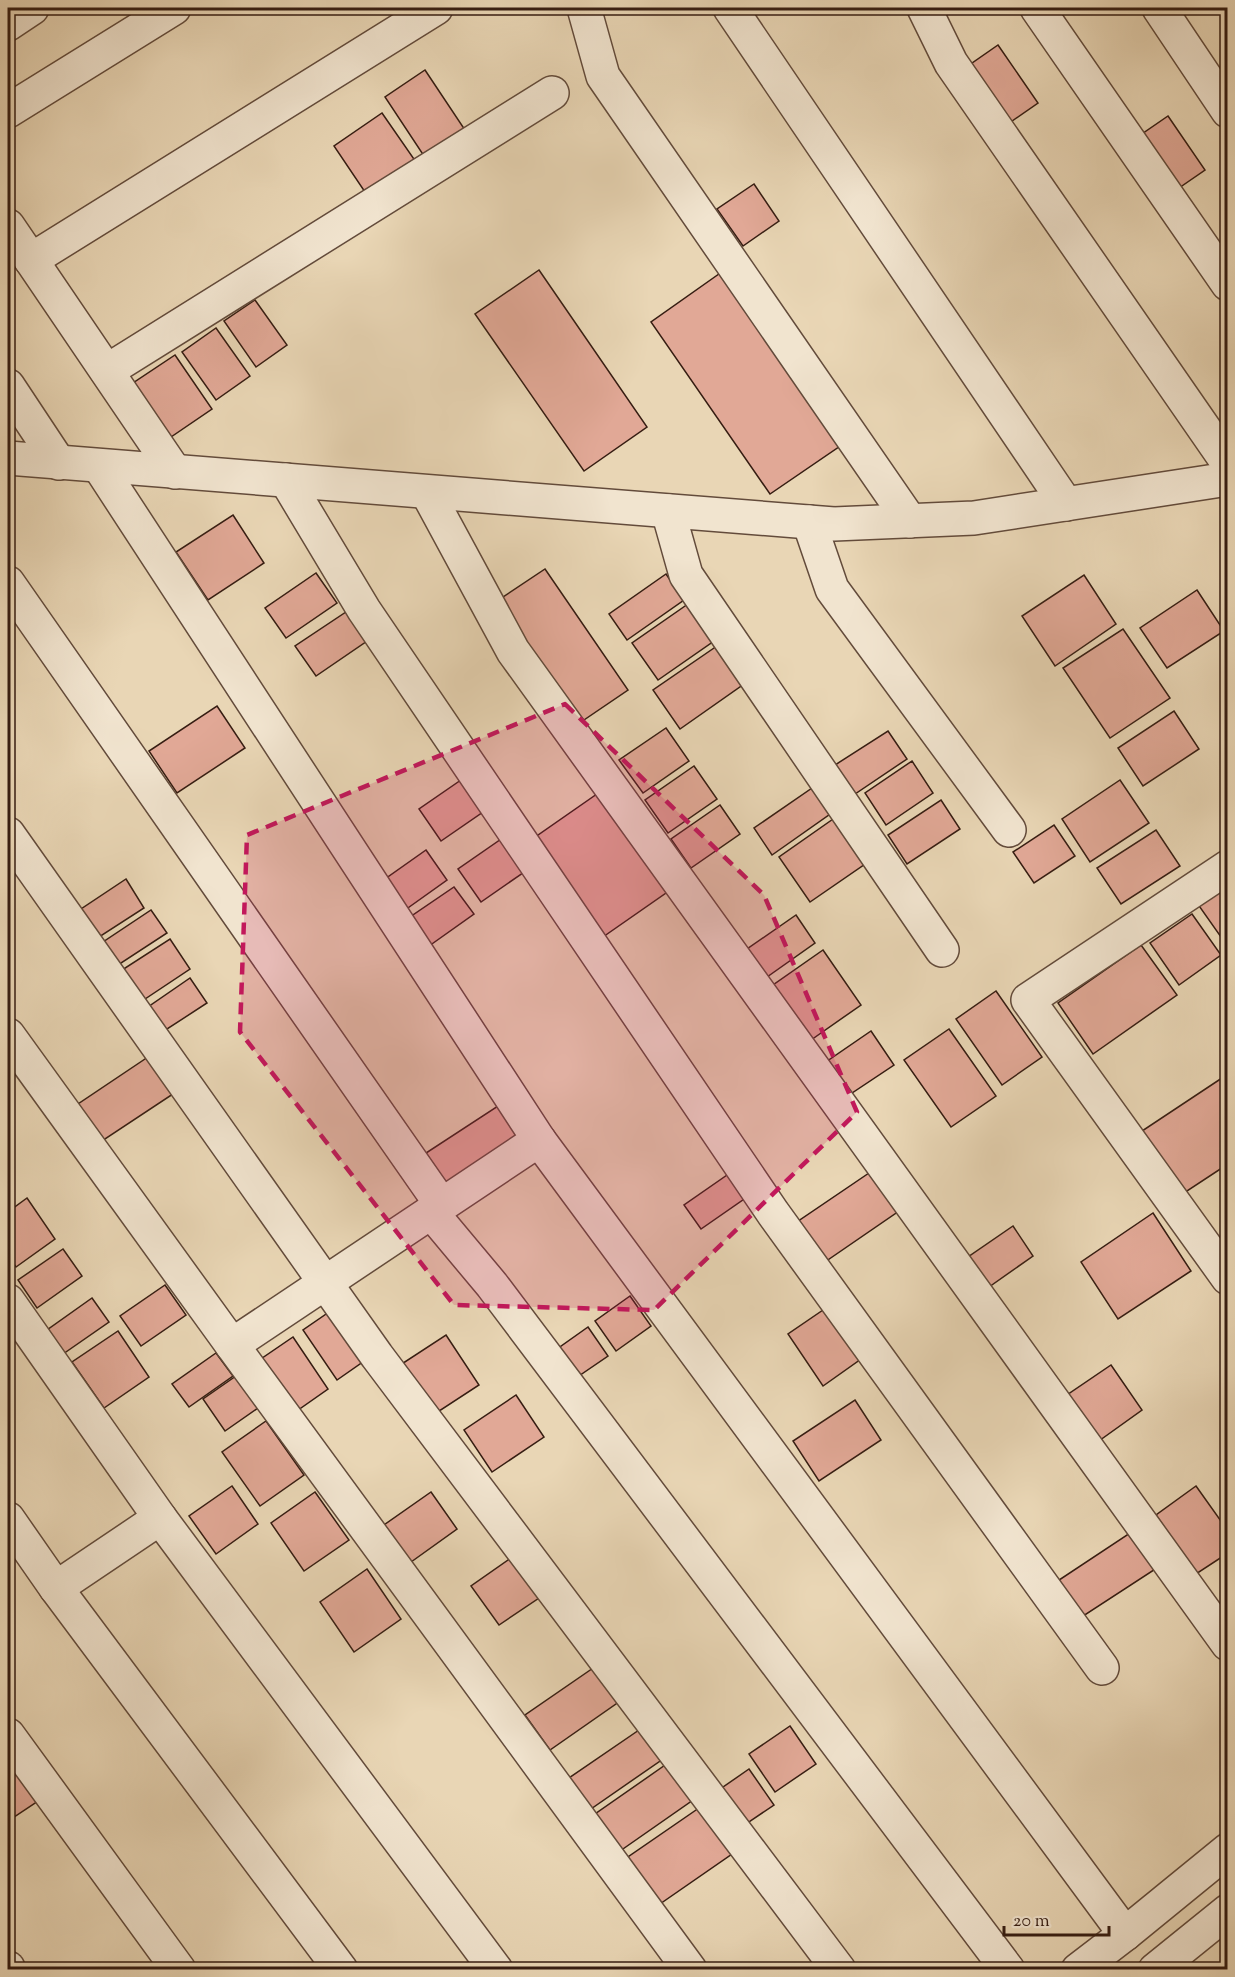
<svg xmlns="http://www.w3.org/2000/svg" width="1235" height="1977" viewBox="0 0 1235 1977" font-family="'Sorts Mill Goudy',serif">
<style>
.building{fill:#e1a896;stroke:#361d12;stroke-width:1.5}
.lines{fill:none;stroke-linecap:round;stroke-linejoin:round}
.minor-casing{stroke:#634b3b;stroke-width:36}
.tertiary-casing{stroke:#634b3b;stroke-width:36}
.minor{stroke:#f1e4cf;stroke-width:33}
.tertiary{stroke:#f1e4cf;stroke-width:33}
.marked{fill:#c2185b;fill-opacity:0.2;stroke:#c2185b;stroke-width:4.5;stroke-dasharray:12 8;stroke-linejoin:round}
</style>
<rect width="100%" height="100%" fill="#e9d6b5"/>
<filter id="stains"><feTurbulence type="fractalNoise" baseFrequency=".00333" numOctaves="4"/><feColorMatrix values="0 0 0 0 .2 0 0 0 0 .09 0 0 0 0 .02 0 0 0 .5 -.17"/></filter>
<radialGradient id="worn" r=".72"><stop offset=".6" stop-color="#630" stop-opacity="0"/><stop offset="1" stop-color="#630" stop-opacity=".3"/></radialGradient>
<g class="building">
<path d="M 998,45 L 1038,103 L 1005,126 L 965,68 Z"/>
<path d="M 425,70 L 465,130 L 424,156 L 385,97 Z"/>
<path d="M 382,113 L 416,162 L 367,195 L 334,146 Z"/>
<path d="M 1168,116 L 1205,170 L 1176,190 L 1139,136 Z"/>
<path d="M 754,184 L 779,221 L 743,246 L 717,209 Z"/>
<path d="M 726,269 L 846,442 L 770,494 L 651,322 Z"/>
<path d="M 539,270 L 647,427 L 584,471 L 475,314 Z"/>
<path d="M 255,300 L 287,345 L 256,367 L 224,321 Z"/>
<path d="M 216,328 L 250,376 L 216,400 L 182,352 Z"/>
<path d="M 175,355 L 212,409 L 168,439 L 130,385 Z"/>
<path d="M 233,515 L 264,563 L 208,600 L 176,552 Z"/>
<path d="M 545,569 L 628,690 L 578,724 L 494,603 Z"/>
<path d="M 316,573 L 337,603 L 286,638 L 265,608 Z"/>
<path d="M 666,574 L 684,600 L 627,640 L 609,614 Z"/>
<path d="M 1084,575 L 1116,624 L 1055,666 L 1022,616 Z"/>
<path d="M 1197,590 L 1224,631 L 1167,668 L 1140,628 Z"/>
<path d="M 688,604 L 714,641 L 658,680 L 632,643 Z"/>
<path d="M 349,610 L 370,639 L 316,676 L 295,646 Z"/>
<path d="M 1123,629 L 1170,698 L 1110,738 L 1063,668 Z"/>
<path d="M 717,646 L 744,684 L 680,729 L 653,690 Z"/>
<path d="M 217,706 L 245,748 L 177,793 L 149,751 Z"/>
<path d="M 1174,711 L 1199,749 L 1143,786 L 1118,748 Z"/>
<path d="M 666,728 L 689,761 L 643,793 L 619,760 Z"/>
<path d="M 888,731 L 907,759 L 855,794 L 835,765 Z"/>
<path d="M 912,761 L 933,793 L 886,825 L 865,793 Z"/>
<path d="M 694,766 L 717,799 L 668,833 L 645,800 Z"/>
<path d="M 461,780 L 483,812 L 441,841 L 419,809 Z"/>
<path d="M 1120,780 L 1149,823 L 1090,862 L 1062,819 Z"/>
<path d="M 815,786 L 833,812 L 772,855 L 754,828 Z"/>
<path d="M 607,787 L 676,886 L 600,939 L 531,840 Z"/>
<path d="M 941,800 L 960,829 L 907,864 L 888,835 Z"/>
<path d="M 720,805 L 740,834 L 691,868 L 671,839 Z"/>
<path d="M 836,817 L 868,862 L 810,902 L 779,857 Z"/>
<path d="M 1054,825 L 1075,856 L 1034,883 L 1013,852 Z"/>
<path d="M 1156,830 L 1180,866 L 1121,904 L 1097,868 Z"/>
<path d="M 507,835 L 530,868 L 481,902 L 458,869 Z"/>
<path d="M 426,850 L 447,880 L 405,910 L 385,879 Z"/>
<path d="M 126,879 L 144,908 L 96,939 L 78,911 Z"/>
<path d="M 1228,882 L 1228,947 L 1197,903 Z"/>
<path d="M 454,887 L 474,914 L 429,946 L 410,917 Z"/>
<path d="M 151,910 L 167,933 L 115,967 L 100,944 Z"/>
<path d="M 1192,914 L 1221,955 L 1179,985 L 1150,943 Z"/>
<path d="M 796,915 L 815,943 L 767,977 L 747,949 Z"/>
<path d="M 170,939 L 190,969 L 142,1001 L 122,970 Z"/>
<path d="M 1141,945 L 1177,995 L 1093,1054 L 1058,1003 Z"/>
<path d="M 823,950 L 861,1005 L 811,1040 L 773,985 Z"/>
<path d="M 190,978 L 207,1003 L 164,1031 L 148,1007 Z"/>
<path d="M 996,991 L 1042,1057 L 1002,1085 L 956,1019 Z"/>
<path d="M 949,1029 L 996,1096 L 951,1127 L 904,1060 Z"/>
<path d="M 871,1031 L 894,1065 L 846,1097 L 823,1064 Z"/>
<path d="M 151,1055 L 176,1092 L 102,1141 L 78,1104 Z"/>
<path d="M 1228,1074 L 1228,1164 L 1184,1193 L 1142,1131 Z"/>
<path d="M 501,1104 L 526,1142 L 451,1191 L 426,1153 Z"/>
<path d="M 872,1171 L 899,1211 L 819,1266 L 791,1226 Z"/>
<path d="M 730,1173 L 747,1197 L 701,1229 L 684,1205 Z"/>
<path d="M 27,1198 L 55,1239 L 16,1267 L 8,1255 L 8,1212 Z"/>
<path d="M 1153,1213 L 1191,1271 L 1118,1319 L 1081,1262 Z"/>
<path d="M 1013,1226 L 1033,1256 L 989,1287 L 968,1257 Z"/>
<path d="M 63,1249 L 82,1276 L 37,1308 L 18,1280 Z"/>
<path d="M 165,1285 L 186,1315 L 141,1346 L 120,1316 Z"/>
<path d="M 630,1296 L 651,1326 L 616,1351 L 595,1321 Z"/>
<path d="M 92,1298 L 109,1322 L 63,1354 L 47,1330 Z"/>
<path d="M 826,1308 L 861,1359 L 823,1386 L 788,1334 Z"/>
<path d="M 332,1310 L 367,1359 L 337,1380 L 303,1330 Z"/>
<path d="M 588,1327 L 608,1356 L 570,1382 L 550,1354 Z"/>
<path d="M 118,1331 L 149,1377 L 104,1408 L 72,1362 Z"/>
<path d="M 446,1335 L 479,1385 L 427,1419 L 394,1369 Z"/>
<path d="M 293,1337 L 328,1389 L 291,1415 L 255,1363 Z"/>
<path d="M 216,1353 L 233,1376 L 189,1407 L 172,1384 Z"/>
<path d="M 1111,1365 L 1142,1410 L 1096,1443 L 1064,1397 Z"/>
<path d="M 236,1376 L 258,1408 L 225,1431 L 203,1399 Z"/>
<path d="M 516,1395 L 544,1437 L 492,1472 L 464,1430 Z"/>
<path d="M 855,1400 L 881,1440 L 819,1481 L 793,1441 Z"/>
<path d="M 266,1421 L 304,1475 L 260,1506 L 222,1452 Z"/>
<path d="M 232,1486 L 258,1524 L 216,1554 L 189,1516 Z"/>
<path d="M 1196,1486 L 1228,1531 L 1228,1553 L 1196,1574 L 1156,1515 Z"/>
<path d="M 315,1492 L 349,1540 L 304,1571 L 271,1523 Z"/>
<path d="M 431,1492 L 457,1529 L 411,1562 L 384,1525 Z"/>
<path d="M 1136,1529 L 1160,1566 L 1074,1622 L 1050,1586 Z"/>
<path d="M 511,1558 L 539,1598 L 499,1625 L 471,1586 Z"/>
<path d="M 367,1569 L 401,1619 L 354,1652 L 320,1602 Z"/>
<path d="M 599,1664 L 623,1699 L 550,1750 L 525,1715 Z"/>
<path d="M 790,1726 L 816,1764 L 775,1792 L 749,1754 Z"/>
<path d="M 642,1728 L 663,1759 L 588,1811 L 566,1780 Z"/>
<path d="M 8,1762 L 41,1799 L 8,1821 Z"/>
<path d="M 668,1763 L 693,1800 L 620,1851 L 595,1814 Z"/>
<path d="M 749,1769 L 774,1805 L 737,1830 L 713,1794 Z"/>
<path d="M 699,1808 L 732,1854 L 657,1906 L 625,1859 Z"/>
</g>
<g class="lines">
<defs>
<g id="minor">
<path d="M 584,8 L 603,76 L 910,521"/>
<path d="M 730,8 L 1066,504"/>
<path d="M 924,8 L 951,63 L 1228,463"/>
<path d="M 1037,8 L 1228,284"/>
<path d="M 1159,8 L 1228,111"/>
<path d="M 8,24 L 32,8"/>
<path d="M 8,111 L 174,8"/>
<path d="M 8,226 L 175,472"/>
<path d="M 31,260 L 436,8"/>
<path d="M 107,371 L 552,93"/>
<path d="M 8,386 L 59,463"/>
<path d="M 99,466 L 539,1140 L 1125,1934"/>
<path d="M 286,480 L 364,610 L 773,1213 L 1102,1668"/>
<path d="M 427,492 L 513,651 L 1228,1644"/>
<path d="M 668,511 L 686,575 L 942,950"/>
<path d="M 809,522 L 832,589 L 1009,830"/>
<path d="M 8,583 L 441,1204"/>
<path d="M 8,834 L 377,1356 L 839,1970"/>
<path d="M 1228,867 L 1028,1000 L 1228,1278"/>
<path d="M 8,1035 L 232,1345 L 690,1970"/>
<path d="M 431,1212 L 492,1285 L 1008,1970"/>
<path d="M 8,1301 L 160,1518 L 496,1970"/>
<path d="M 232,1345 L 539,1140"/>
<path d="M 8,1519 L 56,1588 L 341,1970"/>
<path d="M 56,1588 L 160,1518"/>
<path d="M 8,1735 L 179,1970"/>
<path d="M 8,1968 L 8,1970"/>
</g>
<g id="tertiary">
<path d="M 8,458 L 834,524 L 974,518 L 1228,479"/>
<path d="M 1078,1970 L 1125,1934 L 1228,1850"/>
<path d="M 1155,1970 L 1228,1911"/>
</g>
</defs>
<use href="#minor" class="minor-casing"/>
<use href="#tertiary" class="tertiary-casing"/>
<use href="#minor" class="minor"/>
<use href="#tertiary" class="tertiary"/>
</g>
<path class="marked" d="M 565,704 L 764,895 L 857,1112 L 654,1310 L 454,1305 L 240,1032 L 247,835 Z"/>
<rect width="1235" height="1977" fill="none" stroke="#e9d6b5" stroke-width="30"/>
<rect x="9" y="9" width="1217" height="1959" fill="none" stroke="#361d12" stroke-width="3"/>
<rect x="15" y="15" width="1205" height="1947" fill="none" stroke="#361d12" stroke-width="1.5"/>
<path d="M1004 1926v9h105v-9" fill="none" stroke="#361d12" stroke-width="3"/>
<text x="1013" y="1926" font-size="18" fill="#361d12" stroke="#f1e4cf" stroke-width="4.5" paint-order="stroke">20 m</text>
<rect width="100%" height="100%" filter="url(#stains)"/>
<rect width="100%" height="100%" fill="url(#worn)"/>
</svg>
